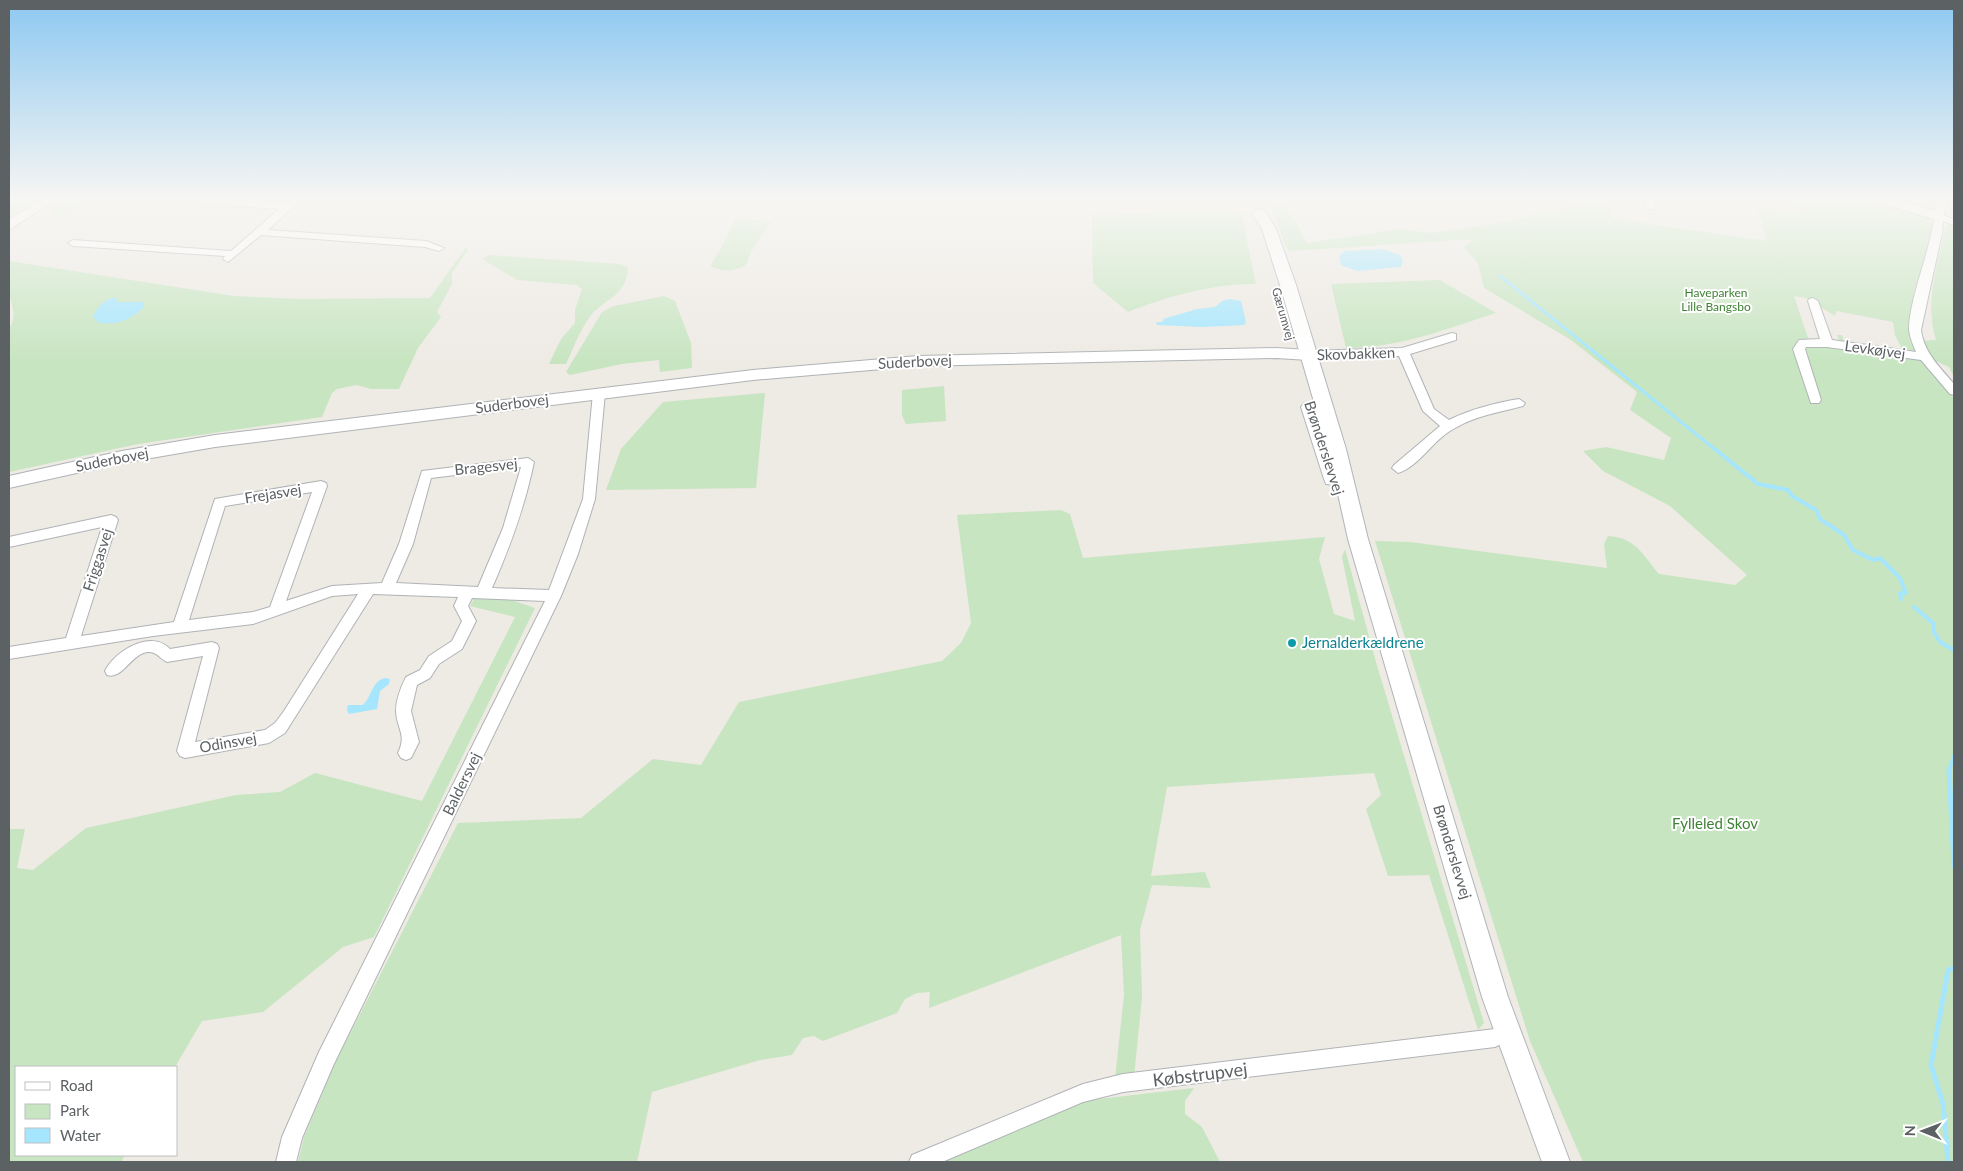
<svg xmlns="http://www.w3.org/2000/svg" width="1963" height="1171" viewBox="0 0 1963 1171" font-family="Lato,sans-serif">
<style>
.green{fill:#c7e5c1;fill-rule:evenodd}
.water{fill:#a5e6fe}
.lines{fill:none;stroke-linecap:round;stroke-linejoin:round}
.stream-far2{stroke:#a5e6fe;stroke-width:3}
.stream-far1{stroke:#a5e6fe;stroke-width:4}
.stream{stroke:#a5e6fe;stroke-width:5}
.minor-casing{stroke:#afb3b6;stroke-width:2}
.tertiary-casing{stroke:#afb3b6;stroke-width:2}
.secondary-casing{stroke:#b0b5b9;stroke-width:2}
.minor{fill:#fff;fill-rule:evenodd}
.tertiary{fill:#fff;fill-rule:evenodd}
.secondary{fill:#fff;fill-rule:evenodd}
.culture-dot{fill:#0f9aa8;stroke:#fff;stroke-width:2}
.labels{text-anchor:middle;stroke-width:4;stroke-linejoin:round;paint-order:stroke}
.far-park-label{font-size:12px;fill:#3f8235;stroke:#fff}
.far-street-label{font-size:12px;fill:#5c6164;stroke:#fff}
.street-label{font-size:15px;fill:#5c6164;stroke:#fff}
.culture-label{font-size:15px;fill:#0d838f;stroke:#fff;text-anchor:start}
.park-label{font-size:15px;fill:#3f8235;stroke:#fff}
.near-street-label{font-size:18px;fill:#5c6164;stroke:#fff}
</style>
<rect width="100%" height="100%" fill="#eeeae4"/>
<g class="green">
<path d="M 16,198 L 40,198 L 9,216 L 9,201 Z"/>
<path d="M 63,198 L 89,198 L 59,219 L 50,206 Z"/>
<path d="M 1268,198 L 1276,198 L 1295,220 L 1307,243 L 1399,229 L 1432,233 L 1503,222 L 1594,201 L 1597,198 L 1607,198 L 1611,218 L 1767,241 L 1757,207 L 1797,212 L 1793,198 L 1859,198 L 1887,204 L 1927,217 L 1934,227 L 1933,233 C 1924,264 1901,315 1913,346 C 1921,365 1940,383 1954,398 L 1954,1162 L 1583,1162 L 1530,1041 L 1375,541 L 1410,542 L 1607,568 L 1604,544 L 1608,536 C 1635,537 1643,555 1659,574 L 1735,585 L 1747,575 L 1670,506 L 1603,471 L 1583,451 L 1606,447 L 1664,460 L 1671,438 L 1630,410 L 1637,392 L 1571,340 L 1484,288 L 1478,263 L 1464,247 L 1475,239 L 1290,251 L 1285,245 ZM 1794,296 L 1806,298 L 1835,316 L 1836,311 L 1893,322 L 1895,335 L 1902,349 L 1844,341 L 1842,335 L 1837,335 L 1841,346 L 1809,341 Z"/>
<path d="M 1241,212 L 1256,284 C 1216,283 1165,297 1128,312 L 1093,283 L 1092,215 Z"/>
<path d="M 735,219 L 771,221 L 751,252 L 746,265 C 733,272 723,272 710,266 L 722,246 Z"/>
<path d="M 1954,224 L 1954,377 L 1949,367 L 1927,357 L 1917,341 L 1936,340 C 1924,302 1938,263 1946,225 Z"/>
<path d="M 466,247 L 468,250 L 452,273 L 452,284 L 437,312 L 441,317 L 418,348 L 399,389 L 371,389 L 357,385 L 337,389 L 332,393 L 322,417 L 138,444 L 9,472 L 9,329 C 18,315 11,305 9,293 C 7,283 9,271 9,261 L 234,296 L 298,299 L 430,298 Z"/>
<path d="M 489,255 L 620,264 L 628,267 C 627,298 604,297 589,318 C 579,332 573,349 566,364 L 549,364 L 561,339 L 575,323 L 575,310 L 582,289 L 577,285 L 517,280 L 482,259 Z"/>
<path d="M 1440,280 L 1496,313 C 1446,329 1399,348 1346,348 L 1331,284 Z"/>
<path d="M 664,296 L 675,301 L 691,343 L 692,368 L 660,372 L 659,360 L 622,364 L 570,375 L 566,372 L 602,312 L 614,306 Z"/>
<path d="M 944,386 L 946,421 L 906,424 L 902,415 L 902,390 Z"/>
<path d="M 765,393 L 756,488 L 606,490 L 621,449 L 663,402 Z"/>
<path d="M 1061,510 L 1070,514 L 1083,558 L 1325,537 L 1319,559 L 1334,614 L 1355,621 L 1342,557 L 1345,549 L 1376,662 L 1484,1023 L 1478,1030 L 1429,875 L 1388,876 L 1366,809 L 1381,795 L 1374,773 L 1167,787 L 1151,876 L 1205,872 L 1211,888 L 1152,885 L 1140,930 L 1142,997 L 1134,1077 L 1115,1079 L 1124,995 L 1121,935 L 929,1008 L 930,992 L 917,993 L 905,999 L 897,1013 L 823,1041 L 814,1036 L 803,1038 L 792,1055 L 760,1060 L 652,1092 L 637,1162 L 298,1162 L 304,1137 L 336,1061 L 458,823 L 581,818 L 653,759 L 701,765 L 739,702 L 942,661 L 961,643 L 971,623 L 957,515 Z"/>
<path d="M 506,598 L 535,608 L 374,937 L 343,947 L 263,1012 L 202,1021 L 175,1067 L 16,1067 L 16,1155 L 125,1155 L 121,1162 L 9,1162 L 9,829 L 25,829 L 17,868 L 33,870 L 86,828 L 236,795 L 280,792 L 315,773 L 422,801 L 515,617 L 470,606 L 474,599 Z"/>
<path d="M 1194,1088 L 1185,1101 L 1185,1114 L 1202,1127 L 1220,1162 L 939,1162 L 1082,1101 Z"/>
</g>
<g class="water">
<path d="M 1382,249 L 1400,255 L 1403,261 L 1401,267 L 1357,271 L 1341,265 L 1339,256 L 1345,251 Z"/>
<path d="M 115,297 L 118,302 L 144,302 L 144,307 C 131,320 117,325 99,323 L 93,317 C 98,306 104,300 115,297 Z"/>
<path d="M 1230,299 L 1241,301 L 1246,322 L 1244,325 L 1203,327 L 1157,325 L 1156,322 L 1163,322 L 1163,319 L 1197,309 L 1215,307 L 1222,301 Z"/>
<path d="M 385,678 L 390,679 L 389,684 L 380,691 L 377,709 L 349,714 L 347,710 L 348,705 L 363,705 C 372,696 372,681 385,678 Z"/>
</g>
<g class="lines">
<g class="stream-far2">
<path d="M 9,202 L 20,198"/>
<path d="M 1500,276 L 1717,451"/>
</g>
<g class="stream-far1">
<path d="M 1716,450 L 1758,484 L 1788,490 L 1792,496 L 1816,510 L 1820,519 L 1844,535 L 1853,550 L 1873,560 L 1880,558 L 1900,578 L 1906,593 L 1900,593 L 1901,599"/>
<path d="M 1914,607 L 1934,624 L 1933,631 L 1940,642 L 1954,650"/>
<path d="M 1949,770 L 1954,756"/>
</g>
<g class="stream">
<path d="M 1949,769 L 1954,866"/>
<path d="M 1948,1162 L 1943,1104 L 1931,1065 L 1948,970 L 1954,968"/>
</g>
<defs>
<g id="minor">
<path d="M 124,198 L 142,198 C 138,202 128,202 124,198 Z"/>
<path d="M 163,198 L 206,198 L 285,204 L 292,198 L 303,198 L 268,230 L 426,241 L 444,248 L 439,251 L 425,247 L 261,235 L 228,262 L 223,259 L 225,256 L 73,246 L 68,243 L 73,240 L 231,251 L 279,209 L 168,201 Z"/>
<path d="M 1644,198 L 1654,198 L 1655,209 L 1647,209 Z"/>
<path d="M 1939,198 L 1949,198 L 1943,215 L 1954,219 L 1954,225 L 1943,221 L 1942,233 L 1921,330 C 1924,353 1940,367 1954,384 L 1954,395 L 1950,394 L 1921,360 L 1827,347 L 1806,347 L 1805,349 L 1821,400 L 1819,403 L 1811,403 L 1793,349 L 1799,340 L 1820,339 L 1808,301 L 1809,299 L 1813,298 L 1818,301 L 1832,340 L 1916,352 C 1913,345 1910,338 1909,330 C 1909,305 1924,265 1930,239 C 1934,225 1934,212 1939,198 Z"/>
<path d="M 1452,333 L 1456,334 L 1456,340 L 1410,354 L 1434,409 L 1449,420 C 1471,409 1495,403 1519,399 L 1525,403 L 1523,406 C 1497,413 1473,416 1450,431 C 1432,442 1418,467 1398,473 L 1392,468 L 1394,465 L 1440,426 L 1423,411 L 1399,356 L 1309,359 L 1303,355 L 1309,351 L 1402,348 Z"/>
<path d="M 599,389 L 605,393 L 595,499 L 578,554 L 561,596 L 333,1066 L 302,1138 L 296,1162 L 276,1162 L 282,1137 L 319,1052 L 545,601 L 472,598 L 468,606 L 476,621 L 462,649 L 439,664 L 430,678 L 417,685 L 411,711 L 419,742 L 411,758 L 406,760 L 401,758 L 398,753 C 407,734 397,730 396,711 C 396,699 401,687 406,677 L 420,670 L 429,656 L 452,641 L 462,621 L 454,606 L 458,597 L 373,594 L 285,733 L 269,743 L 185,758 L 180,756 L 177,751 L 203,656 L 167,662 C 162,660 159,655 154,653 C 134,646 124,681 107,675 L 105,671 C 115,651 151,629 170,649 L 212,642 L 217,644 L 219,648 L 195,742 L 265,730 L 275,723 L 284,711 L 358,594 L 332,596 L 253,624 L 153,636 L 9,659 L 9,647 L 66,638 L 102,527 L 9,547 L 9,537 L 111,515 L 116,517 L 118,520 L 81,636 L 174,622 L 215,499 L 321,481 L 326,483 L 327,486 L 286,601 L 332,586 L 382,583 L 399,544 L 422,471 L 528,458 L 534,462 C 525,506 510,547 492,588 L 549,590 L 583,499 L 593,393 ZM 521,467 L 503,528 L 478,587 L 396,583 L 413,544 L 431,478 ZM 312,492 L 270,607 L 253,612 L 189,620 L 225,506 Z"/>
<path d="M 1495,1029 L 1501,1032 L 1504,1038 L 1501,1044 L 1495,1047 L 1123,1092 L 1083,1102 L 942,1162 L 909,1162 L 912,1155 L 1083,1084 L 1123,1074 Z"/>
</g>
<g id="tertiary">
<path d="M 44,198 L 58,198 L 9,230 L 9,220 Z"/>
<path d="M 1872,198 L 1891,198 L 1943,213 L 1944,216 L 1943,219 L 1933,219 L 1874,201 Z"/>
<path d="M 1276,348 L 1309,350 L 1316,355 L 1309,360 L 1276,358 L 918,366 L 753,380 L 215,447 L 122,463 L 9,488 L 9,476 L 122,451 L 215,435 L 753,370 L 918,356 Z"/>
</g>
<path id="secondary" d="M 1259,209 L 1264,210 L 1276,229 L 1296,285 L 1346,449 L 1368,539 L 1508,997 L 1570,1162 L 1542,1162 L 1482,997 L 1348,539 L 1336,485 L 1326,484 L 1324,479 L 1301,407 L 1304,403 L 1314,402 L 1280,285 L 1262,229 L 1252,213 Z"/>
</defs>
<use href="#minor" class="minor-casing"/>
<use href="#tertiary" class="tertiary-casing"/>
<use href="#secondary" class="secondary-casing"/>
<use href="#minor" class="minor"/>
<use href="#tertiary" class="tertiary"/>
<use href="#secondary" class="secondary"/>
</g>
<linearGradient id="sky" x2="0" y2="1"><stop stop-color="#8dc8f1"/><stop offset="0.55" stop-color="#f7f6f3"/><stop offset="1" stop-color="#f7f6f3" stop-opacity="0"/></linearGradient>
<rect width="1963" height="362" fill="url(#sky)"/>
<circle class="culture-dot" cx="1292" cy="643" r="5"/>
<g class="labels">
<g class="far-park-label">
<text x="1716" y="297">Haveparken<tspan x="1716" dy="14">Lille Bangsbo</tspan></text>
</g>
<g class="far-street-label">
<text transform="translate(1283 314) rotate(74)" y="4">Gærumvej</text>
</g>
<g class="street-label">
<text transform="translate(1875 350) rotate(8)" y="5">Levkøjvej</text>
<text transform="translate(1356 354) rotate(-2)" y="5">Skovbakken</text>
<text transform="translate(915 362) rotate(-3)" y="5">Suderbovej</text>
<text transform="translate(512 404) rotate(-7)" y="5">Suderbovej</text>
<text transform="translate(1324 448) rotate(72)" y="5">Brønderslevvej</text>
<text transform="translate(112 460) rotate(-11)" y="5">Suderbovej</text>
<text transform="translate(486 467) rotate(-6)" y="5">Bragesvej</text>
<text transform="translate(273 494) rotate(-9)" y="5">Frejasvej</text>
<text transform="translate(98 560) rotate(-72)" y="5">Friggasvej</text>
<text transform="translate(228 743) rotate(-10)" y="5">Odinsvej</text>
<text transform="translate(462 784) rotate(-64)" y="5">Baldersvej</text>
<text transform="translate(1452 852) rotate(73)" y="5">Brønderslevvej</text>
</g>
<g class="culture-label">
<text x="1302" y="648">Jernalderkældrene</text>
</g>
<g class="park-label">
<text x="1715" y="829">Fylleled Skov</text>
</g>
<g class="near-street-label">
<text transform="translate(1200 1075) rotate(-7)" y="6">Købstrupvej</text>
</g>
</g>
<rect width="1963" height="1171" fill="none" stroke="#5c6164" stroke-width="20"/>
<rect x="15" y="1066" width="162" height="90" fill="#ffffff" stroke="#bec0c1"/>
<rect x="25" y="1082" width="25" height="8" fill="#ffffff" stroke="#bec0c1"/>
<text x="60" y="1091" font-size="15" fill="#5c6164">Road</text>
<rect x="25" y="1104" width="25" height="15" fill="#c7e5c1" stroke="#bec0c1"/>
<text x="60" y="1116" font-size="15" fill="#5c6164">Park</text>
<rect x="25" y="1128" width="25" height="15" fill="#a5e6fe" stroke="#bec0c1"/>
<text x="60" y="1141" font-size="15" fill="#5c6164">Water</text>
<g transform="translate(1923 1131) rotate(271)" stroke="#ffffff" stroke-width="4" paint-order="stroke">
<path d="M0-4L9 19L0 12L-9 19Z" fill="#5c6164"/>
<text y="-8" font-size="14" font-weight="bold" text-anchor="middle" fill="#5c6164">N</text>
</g>
</svg>
